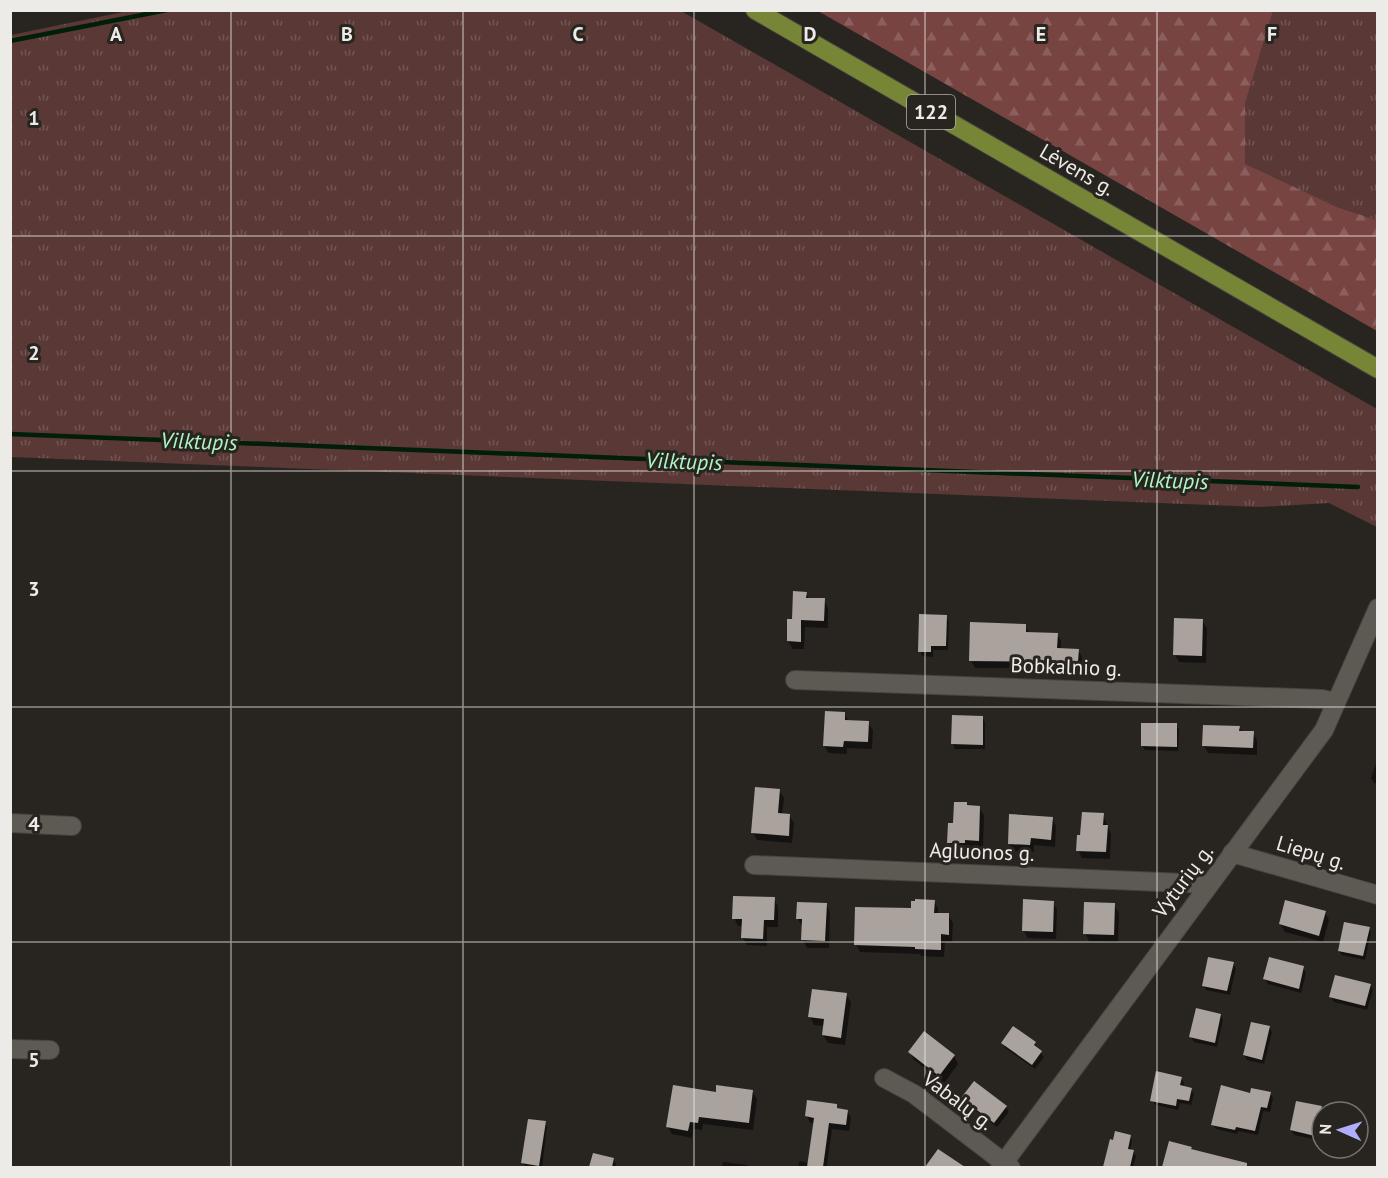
<svg xmlns="http://www.w3.org/2000/svg" width="1388" height="1178" viewBox="0 0 1388 1178" font-family="'PT Sans',sans-serif">
<style>
.grass{fill:url(#grass-tufts)}
.forest{fill:url(#forest-firs)}
.shadow{fill:#0007}
.lines{fill:none;stroke-linecap:round;stroke-linejoin:round}
.stream{stroke:#001e0a;stroke-width:4.5}
.building{fill:#a9a29d}
.minor-casing{stroke:#46433e;stroke-width:20}
.major-casing{stroke:#46433e;stroke-width:20}
.minor{stroke:#5c5a53;stroke-width:18}
.major{stroke:#778636;stroke-width:18}
.grid{fill:none;stroke:#edebe7;stroke-width:1.5;stroke-opacity:0.55}
.labels{text-anchor:middle;stroke-width:6;stroke-linejoin:round;paint-order:stroke}
.shield{fill:#282520;stroke:#b2b0ab;stroke-width:1.5}
.shield-label{font-size:20px;font-weight:bold;fill:#edebe7}
.street-label{font-size:21px;fill:#edebe7;stroke:#282520}
.water-label{font-size:22px;font-style:italic;fill:#adf7c4;stroke:#282520}
.grid-label{font-size:20px;text-anchor:middle;font-weight:bold;fill:#edebe7;stroke:#282520;stroke-width:6;stroke-linejoin:round;paint-order:stroke}
</style>
<defs>
<pattern id="grass-tufts" width="24" height="20" patternUnits="userSpaceOnUse" patternTransform="scale(1.5)"><rect width="24" height="20" fill="#593836"/><path d="M3 7l-1-3M5 7V3M7 7l1-3M15 17l-1-3M17 17v-4M19 17l1-3" fill="none" stroke="#715553"/></pattern>
<pattern id="forest-firs" width="22" height="20" patternUnits="userSpaceOnUse" patternTransform="scale(1.5)"><rect width="22" height="20" fill="#774442"/><path d="M5 1l3.5 6h-7zM16 11l3.5 6h-7z" fill="#8b5f5d"/></pattern>
</defs>
<rect width="100%" height="100%" fill="#282520"/>
<g class="grass">
<path d="M 128,11 L 681,11 L 1377,409 L 1377,527 L 1329,503 L 1260,507 L 11,457 L 11,35 Z"/>
<path d="M 1273,11 L 1377,11 L 1377,220 L 1337,207 L 1245,165 L 1245,104 Z"/>
</g>
<path class="forest" d="M 818,11 L 1273,11 L 1245,104 L 1245,164 L 1337,207 L 1377,220 L 1377,331 Z"/>
<g class="shadow">
<path d="M 806,593 L 809,599 L 824,600 L 828,608 L 828,628 L 805,627 L 804,649 L 793,649 L 788,641 L 794,620 Z"/>
<path d="M 946,617 L 949,621 L 948,650 L 933,650 L 933,657 L 922,656 L 920,651 Z"/>
<path d="M 1202,620 L 1207,628 L 1206,663 L 1179,662 L 1175,655 Z"/>
<path d="M 1025,625 L 1029,633 L 1057,634 L 1061,641 L 1061,650 L 1078,650 L 1082,657 L 1081,668 L 975,668 L 971,661 Z"/>
<path d="M 844,713 L 849,722 L 868,723 L 873,730 L 872,749 L 847,748 L 847,754 L 829,753 L 824,746 Z"/>
<path d="M 982,717 L 985,722 L 985,749 L 955,749 L 953,744 Z"/>
<path d="M 1176,725 L 1179,730 L 1178,751 L 1145,750 L 1142,745 Z"/>
<path d="M 1239,727 L 1242,732 L 1253,733 L 1257,740 L 1257,755 L 1208,753 L 1204,746 Z"/>
<path d="M 1378,758 L 1378,784 L 1374,783 L 1371,778 Z"/>
<path d="M 779,790 L 784,798 L 782,814 L 789,815 L 794,823 L 792,843 L 757,840 L 753,833 Z"/>
<path d="M 968,807 L 979,807 L 984,815 L 983,848 L 968,847 L 968,851 L 953,850 L 949,842 L 955,824 Z"/>
<path d="M 1103,815 L 1111,834 L 1110,859 L 1082,858 L 1078,850 L 1082,836 Z"/>
<path d="M 1052,818 L 1056,826 L 1055,847 L 1034,845 L 1034,852 L 1014,851 L 1009,843 Z"/>
<path d="M 774,899 L 778,906 L 778,927 L 767,927 L 767,946 L 747,945 L 743,938 L 743,926 L 738,926 L 734,918 Z"/>
<path d="M 934,901 L 938,909 L 938,914 L 948,915 L 953,923 L 952,942 L 945,942 L 944,957 L 921,956 L 920,954 L 860,952 L 856,945 L 912,910 Z"/>
<path d="M 1053,902 L 1057,910 L 1056,939 L 1028,938 L 1023,930 Z"/>
<path d="M 826,904 L 830,912 L 829,948 L 807,948 L 803,940 L 802,926 L 798,919 Z"/>
<path d="M 1114,905 L 1119,913 L 1118,942 L 1089,941 L 1085,933 Z"/>
<path d="M 1325,912 L 1329,920 L 1323,942 L 1285,932 L 1280,924 Z"/>
<path d="M 1369,929 L 1371,933 L 1365,960 L 1342,955 L 1339,951 Z"/>
<path d="M 1233,964 L 1236,968 L 1230,995 L 1206,990 L 1203,985 Z"/>
<path d="M 1303,968 L 1306,973 L 1301,993 L 1268,984 L 1265,979 Z"/>
<path d="M 1370,985 L 1373,990 L 1367,1010 L 1334,1002 L 1331,997 Z"/>
<path d="M 846,995 L 851,1002 L 845,1045 L 828,1043 L 823,1035 L 824,1026 L 814,1025 L 810,1017 Z"/>
<path d="M 1221,1015 L 1223,1020 L 1217,1047 L 1194,1042 L 1191,1037 Z"/>
<path d="M 1269,1027 L 1272,1032 L 1264,1064 L 1247,1060 L 1244,1055 Z"/>
<path d="M 1003,1043 L 1035,1043 L 1037,1049 L 1044,1057 L 1035,1069 L 1005,1048 Z"/>
<path d="M 910,1053 L 954,1056 L 958,1064 L 944,1083 L 914,1060 Z"/>
<path d="M 1181,1078 L 1184,1083 L 1183,1087 L 1191,1089 L 1194,1094 L 1191,1105 L 1180,1103 L 1178,1110 L 1155,1105 L 1152,1100 Z"/>
<path d="M 752,1091 L 757,1099 L 753,1130 L 703,1124 L 702,1130 L 693,1129 L 692,1138 L 672,1134 L 668,1127 L 717,1094 Z"/>
<path d="M 1270,1093 L 1273,1098 L 1270,1112 L 1263,1111 L 1258,1135 L 1238,1131 L 1237,1134 L 1216,1129 L 1213,1124 L 1251,1094 Z"/>
<path d="M 963,1098 L 1006,1107 L 1009,1112 L 997,1127 L 966,1103 Z"/>
<path d="M 836,1105 L 839,1110 L 847,1111 L 851,1117 L 849,1131 L 832,1129 L 827,1165 L 829,1168 L 798,1168 L 799,1161 L 810,1163 L 815,1123 L 810,1123 L 807,1116 Z"/>
<path d="M 1321,1108 L 1323,1112 L 1318,1140 L 1294,1135 L 1291,1130 Z"/>
<path d="M 545,1122 L 547,1127 L 542,1168 L 526,1168 L 523,1163 Z"/>
<path d="M 1130,1136 L 1132,1141 L 1130,1151 L 1133,1151 L 1136,1156 L 1133,1168 L 1106,1168 Z"/>
<path d="M 1170,1143 L 1191,1148 L 1192,1151 L 1227,1160 L 1231,1168 L 1164,1168 Z"/>
<path d="M 594,1155 L 613,1159 L 616,1164 L 615,1168 L 591,1168 Z"/>
<path d="M 723,1162 L 747,1165 L 748,1168 L 722,1168 Z"/>
</g>
<g class="lines">
<g class="stream">
<path d="M 10,41 L 167,10"/>
<path d="M 10,434 L 1358,487"/>
</g>
</g>
<g class="building">
<path d="M 793,591 L 807,592 L 806,598 L 825,598 L 824,621 L 801,620 L 801,642 L 787,641 L 787,619 L 792,619 Z"/>
<path d="M 919,614 L 947,615 L 946,646 L 931,646 L 931,652 L 918,652 Z"/>
<path d="M 1174,618 L 1203,619 L 1202,656 L 1173,655 Z"/>
<path d="M 970,622 L 1026,624 L 1026,632 L 1058,633 L 1057,648 L 1079,649 L 1078,662 L 969,661 Z"/>
<path d="M 825,711 L 845,712 L 845,720 L 869,721 L 868,742 L 844,741 L 843,747 L 823,746 Z"/>
<path d="M 952,715 L 983,716 L 983,745 L 951,744 Z"/>
<path d="M 1141,723 L 1177,723 L 1177,747 L 1141,746 Z"/>
<path d="M 1203,725 L 1240,726 L 1239,731 L 1254,731 L 1253,748 L 1202,746 Z"/>
<path d="M 755,787 L 780,789 L 778,813 L 790,814 L 789,836 L 751,833 Z"/>
<path d="M 954,802 L 967,802 L 967,805 L 980,806 L 979,841 L 965,840 L 965,843 L 947,843 L 948,823 L 953,823 Z"/>
<path d="M 1082,812 L 1104,813 L 1103,825 L 1108,825 L 1106,852 L 1076,851 L 1077,835 L 1080,835 Z"/>
<path d="M 1009,814 L 1053,817 L 1051,840 L 1031,838 L 1030,845 L 1008,844 Z"/>
<path d="M 733,896 L 775,897 L 774,920 L 764,920 L 763,939 L 741,938 L 742,919 L 732,919 Z"/>
<path d="M 915,899 L 935,900 L 934,913 L 949,913 L 949,935 L 941,934 L 941,950 L 915,949 L 915,947 L 854,945 L 855,907 L 911,908 L 911,901 L 915,901 Z"/>
<path d="M 1023,899 L 1054,901 L 1053,932 L 1022,931 Z"/>
<path d="M 1285,900 L 1326,911 L 1319,936 L 1279,924 Z"/>
<path d="M 797,902 L 827,903 L 825,941 L 801,940 L 802,919 L 796,919 Z"/>
<path d="M 1084,902 L 1115,903 L 1114,935 L 1083,934 Z"/>
<path d="M 1344,922 L 1370,927 L 1363,956 L 1338,951 Z"/>
<path d="M 1208,957 L 1234,962 L 1227,991 L 1202,986 Z"/>
<path d="M 1269,957 L 1304,966 L 1299,989 L 1263,979 Z"/>
<path d="M 1335,975 L 1371,984 L 1365,1006 L 1329,997 Z"/>
<path d="M 812,989 L 847,993 L 841,1038 L 822,1035 L 824,1019 L 808,1017 Z"/>
<path d="M 1196,1008 L 1221,1014 L 1215,1043 L 1189,1037 Z"/>
<path d="M 1251,1022 L 1270,1026 L 1262,1060 L 1243,1055 Z"/>
<path d="M 1013,1026 L 1036,1042 L 1034,1045 L 1042,1051 L 1032,1065 L 1001,1043 Z"/>
<path d="M 924,1031 L 955,1055 L 939,1076 L 908,1052 Z"/>
<path d="M 1156,1071 L 1182,1077 L 1180,1085 L 1192,1088 L 1189,1101 L 1177,1099 L 1176,1106 L 1150,1101 Z"/>
<path d="M 974,1081 L 1007,1106 L 994,1123 L 961,1098 Z"/>
<path d="M 673,1085 L 716,1092 L 716,1085 L 753,1090 L 749,1123 L 699,1117 L 698,1123 L 690,1122 L 688,1131 L 666,1127 Z"/>
<path d="M 1221,1085 L 1250,1093 L 1251,1088 L 1271,1092 L 1267,1108 L 1261,1107 L 1255,1131 L 1236,1127 L 1235,1130 L 1211,1125 Z"/>
<path d="M 807,1100 L 837,1104 L 837,1108 L 848,1110 L 846,1125 L 829,1123 L 823,1167 L 807,1167 L 814,1118 L 805,1116 Z"/>
<path d="M 1296,1101 L 1322,1106 L 1315,1136 L 1290,1130 Z"/>
<path d="M 528,1119 L 546,1121 L 539,1166 L 521,1163 Z"/>
<path d="M 1115,1131 L 1131,1135 L 1128,1149 L 1134,1150 L 1130,1167 L 1103,1167 L 1110,1139 L 1113,1140 Z"/>
<path d="M 1169,1141 L 1192,1147 L 1191,1149 L 1247,1163 L 1247,1167 L 1162,1167 Z"/>
<path d="M 938,1149 L 965,1167 L 925,1167 Z"/>
<path d="M 593,1153 L 614,1158 L 612,1167 L 589,1167 Z"/>
</g>
<g class="lines">
<defs>
<g id="minor">
<path d="M 795,680 L 1322,699 L 1336,702"/>
<path d="M 10,823 L 72,826"/>
<path d="M 1232,853 L 1378,895"/>
<path d="M 754,865 L 1209,884"/>
<path d="M 10,1049 L 50,1050"/>
<path d="M 884,1078 L 914,1094 L 1011,1168"/>
<path d="M 1000,1168 L 1324,730 L 1378,608"/>
</g>
<path id="major" d="M 755,10 L 1378,369"/>
</defs>
<use href="#minor" class="minor-casing"/>
<use href="#major" class="major-casing"/>
<use href="#minor" class="minor"/>
<use href="#major" class="major"/>
</g>
<path class="grid" d="M 231,10 L 231,1168M 463,10 L 463,1168M 694,10 L 694,1168M 925,10 L 925,1168M 1157,10 L 1157,1168M 10,236 L 1378,236M 10,471 L 1378,471M 10,707 L 1378,707M 10,942 L 1378,942"/>
<g class="labels">
<rect class="shield" x="907" y="95" width="48" height="34" rx="4.5"/>
<g class="shield-label">
<text x="931" y="119">122</text>
</g>
<g class="street-label">
<text transform="translate(1077 170) rotate(30)" y="7">Lėvens g.</text>
<text transform="translate(1066 667) rotate(2)" y="7">Bobkalnio g.</text>
<text transform="translate(982 852) rotate(2)" y="7">Agluonos g.</text>
<text transform="translate(1311 853) rotate(17)" y="7">Liepų g.</text>
<text transform="translate(1183 881) rotate(-53)" y="7">Vyturių g.</text>
<text transform="translate(958 1101) rotate(37)" y="7">Vabalų g.</text>
</g>
<g class="water-label">
<text transform="translate(199 441) rotate(2)" y="8">Vilktupis</text>
<text transform="translate(684 461) rotate(2)" y="8">Vilktupis</text>
<text transform="translate(1170 480) rotate(2)" y="8">Vilktupis</text>
</g>
</g>
<g class="grid-label">
<text x="116" y="41">A</text>
<text x="347" y="41">B</text>
<text x="578" y="41">C</text>
<text x="810" y="41">D</text>
<text x="1041" y="41">E</text>
<text x="1272" y="41">F</text>
<text x="34" y="125">1</text>
<text x="34" y="360">2</text>
<text x="34" y="596">3</text>
<text x="34" y="831">4</text>
<text x="34" y="1067">5</text>
</g>
<rect width="1388" height="1178" fill="none" stroke="#edebe7" stroke-width="24"/>
<g transform="translate(1340 1130) rotate(273)"><circle r="28" fill="#282520" stroke="#777470" stroke-width="1.5"/>
<path d="M0-4.5L10 22L0 15L-10 22Z" fill="#b0aefa"/>
<text y="-9" font-size="16" font-weight="bold" text-anchor="middle" fill="#edebe7">N</text>
</g>
</svg>
